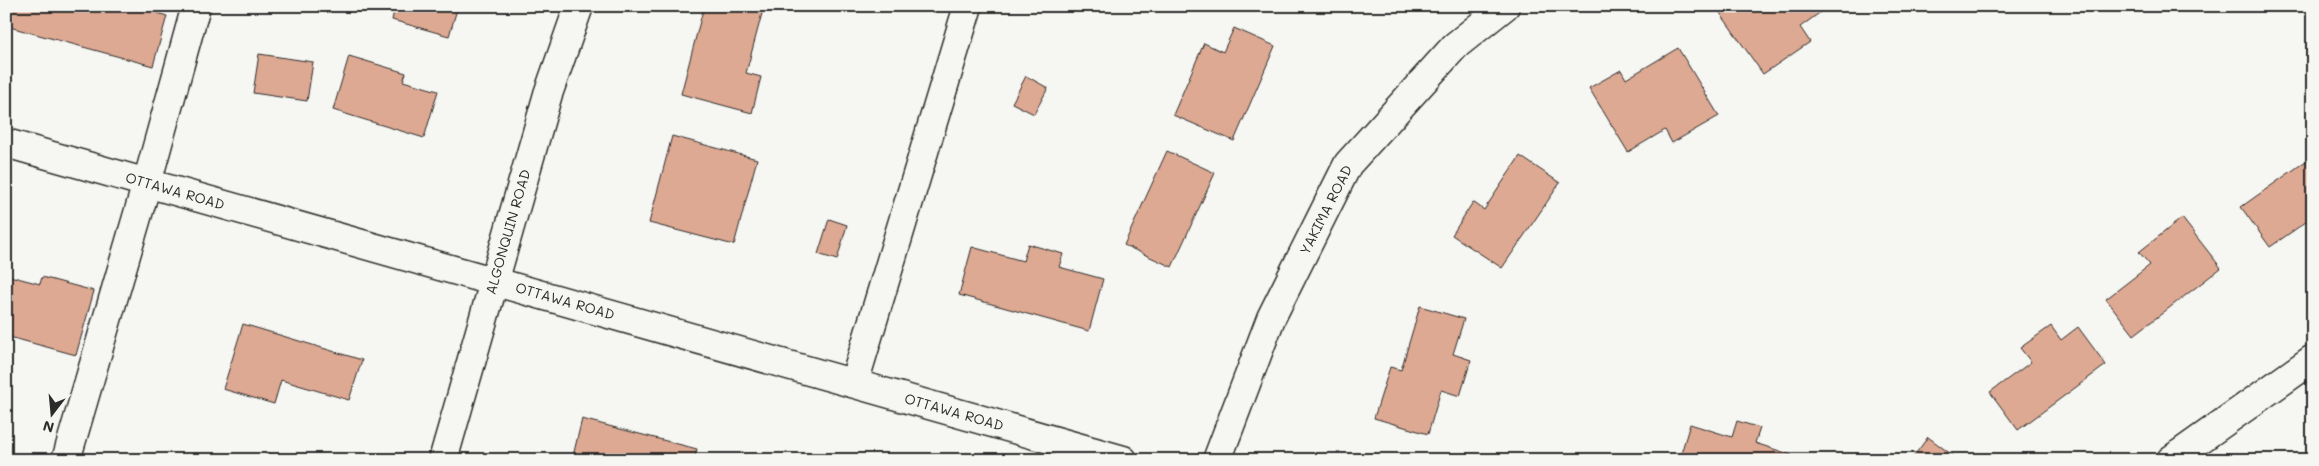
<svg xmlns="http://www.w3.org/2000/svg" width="2319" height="466" viewBox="0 0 2319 466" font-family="Mali,sans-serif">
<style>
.building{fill:#dea992;stroke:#2b2b2b}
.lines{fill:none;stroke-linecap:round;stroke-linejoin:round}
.minor-casing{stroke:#2b2b2b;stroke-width:31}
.minor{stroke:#f6f6f2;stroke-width:28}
.labels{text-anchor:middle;stroke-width:4;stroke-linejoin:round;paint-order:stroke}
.street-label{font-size:14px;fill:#2b2b2b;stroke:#f6f6f2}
</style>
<rect width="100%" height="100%" fill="#f6f6f2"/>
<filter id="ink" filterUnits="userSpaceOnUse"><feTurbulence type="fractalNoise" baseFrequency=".02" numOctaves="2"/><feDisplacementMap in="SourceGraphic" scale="10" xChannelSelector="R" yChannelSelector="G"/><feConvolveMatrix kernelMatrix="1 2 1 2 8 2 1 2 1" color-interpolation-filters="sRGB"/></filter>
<g filter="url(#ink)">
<g class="building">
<path d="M 6,6 L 136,6 L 167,16 L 153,66 L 6,26 Z"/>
<path d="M 395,6 L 458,6 L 449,36 L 392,20 Z"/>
<path d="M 704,6 L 764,6 L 746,73 L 761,77 L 752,113 L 681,94 Z"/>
<path d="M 1723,6 L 1829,6 L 1800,27 L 1810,42 L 1763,74 L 1718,10 Z"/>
<path d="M 1234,28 L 1275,46 L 1234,141 L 1173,115 L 1204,43 L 1223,52 Z"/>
<path d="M 1678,48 L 1719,116 L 1672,143 L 1665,130 L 1628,152 L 1589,88 L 1621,70 L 1626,79 Z"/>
<path d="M 259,54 L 313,62 L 307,101 L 253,93 Z"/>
<path d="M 349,56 L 406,73 L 403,81 L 438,91 L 424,138 L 333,110 Z"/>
<path d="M 1026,76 L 1048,88 L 1034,114 L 1012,103 Z"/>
<path d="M 672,136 L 757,159 L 734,245 L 649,223 Z"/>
<path d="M 1167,151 L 1215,173 L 1172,267 L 1124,245 Z"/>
<path d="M 1520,156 L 1560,183 L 1502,268 L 1452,235 L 1473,202 L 1484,210 Z"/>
<path d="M 2313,156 L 2313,217 L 2270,247 L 2241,207 Z"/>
<path d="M 2182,218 L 2221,268 L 2134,335 L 2106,299 L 2150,265 L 2139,252 Z"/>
<path d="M 829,219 L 847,225 L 837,260 L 818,254 Z"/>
<path d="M 1028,244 L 1063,254 L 1059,267 L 1103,279 L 1089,331 L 959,295 L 972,247 L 1023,261 Z"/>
<path d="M 6,275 L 40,284 L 42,277 L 94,291 L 76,355 L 6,336 Z"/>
<path d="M 1420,306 L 1464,319 L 1453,354 L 1471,360 L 1460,396 L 1441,390 L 1428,434 L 1374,418 L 1390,367 L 1401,370 Z"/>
<path d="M 243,324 L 362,360 L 349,400 L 281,380 L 274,404 L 223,389 Z"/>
<path d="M 2051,326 L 2061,340 L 2078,327 L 2106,365 L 2018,430 L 1990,392 L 2031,362 L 2020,348 Z"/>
<path d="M 582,419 L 697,449 L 694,460 L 572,460 Z"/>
<path d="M 1737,421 L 1760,428 L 1755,443 L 1792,455 L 1790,460 L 1679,460 L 1690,424 L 1732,437 Z"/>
<path d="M 1928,437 L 1959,460 L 1911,460 Z"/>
<path d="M 267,453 L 296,460 L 265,460 Z"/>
</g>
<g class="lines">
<defs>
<g id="minor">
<path d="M 6,143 L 1123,460"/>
<path d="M 854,383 L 968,6"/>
<path d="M 66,460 L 147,183 L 196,6"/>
<path d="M 443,460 L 548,94 L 579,6"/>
<path d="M 1217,460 L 1271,318 L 1348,164 L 1455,46 L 1505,6"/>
<path d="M 2171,460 L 2313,359"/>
</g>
</defs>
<use href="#minor" class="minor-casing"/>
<use href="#minor" class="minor"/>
</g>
</g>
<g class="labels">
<g class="street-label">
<text transform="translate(175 191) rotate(16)" y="5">OTTAWA ROAD</text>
<text transform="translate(1326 210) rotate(-63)" y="5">YAKIMA ROAD</text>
<text transform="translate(508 232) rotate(-74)" y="5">ALGONQUIN ROAD</text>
<text transform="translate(565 301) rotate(16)" y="5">OTTAWA ROAD</text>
<text transform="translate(954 412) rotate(16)" y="5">OTTAWA ROAD</text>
</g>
</g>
<rect width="2319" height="466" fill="none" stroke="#f6f6f2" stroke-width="25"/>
<rect x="12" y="12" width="2294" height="441" fill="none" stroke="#2b2b2b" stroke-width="2" filter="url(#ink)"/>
<g transform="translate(52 414) rotate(196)" stroke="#f6f6f2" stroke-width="4" paint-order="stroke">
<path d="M0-4L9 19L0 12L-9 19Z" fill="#2b2b2b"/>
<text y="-8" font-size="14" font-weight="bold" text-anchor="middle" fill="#2b2b2b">N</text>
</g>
</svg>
